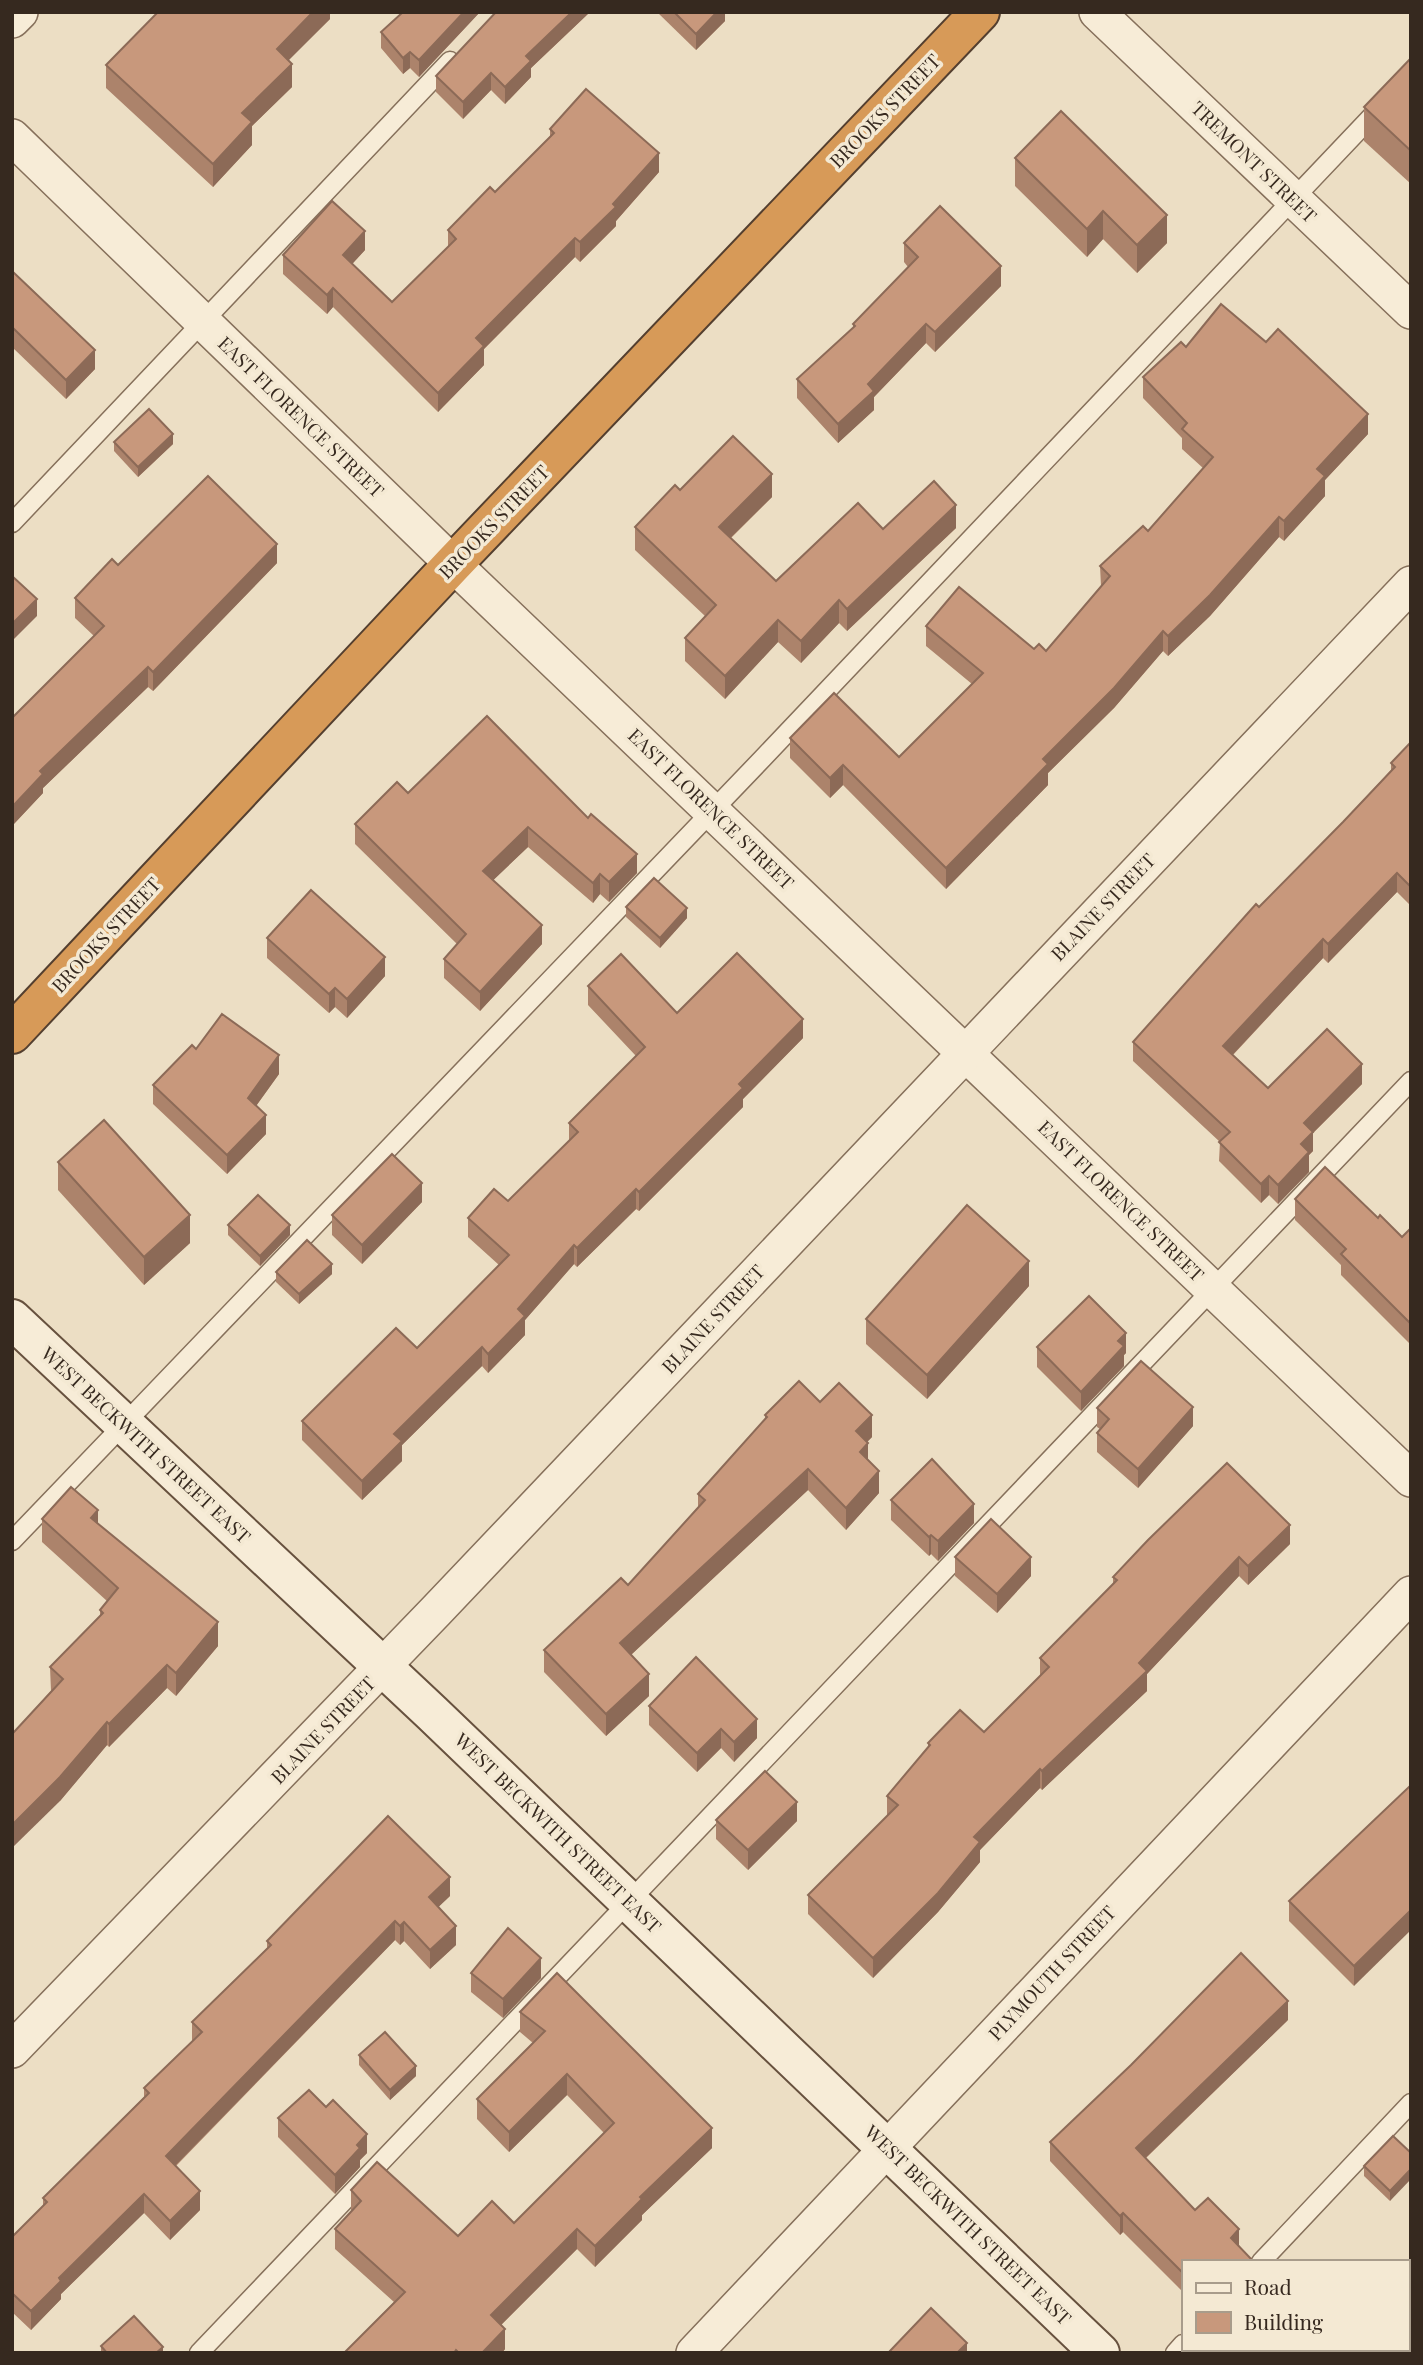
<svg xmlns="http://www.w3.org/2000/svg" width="1423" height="2365" viewBox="0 0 1423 2365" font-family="'Playfair Display',serif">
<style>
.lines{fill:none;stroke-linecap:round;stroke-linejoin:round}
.lane-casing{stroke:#86705b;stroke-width:21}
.street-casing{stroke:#86705b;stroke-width:38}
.secondary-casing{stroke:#67513e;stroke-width:42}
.highway-casing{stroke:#543f2f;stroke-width:42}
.lane{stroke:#f7ecd7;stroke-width:18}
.street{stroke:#f7ecd7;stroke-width:35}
.secondary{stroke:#f7ecd7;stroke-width:38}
.highway{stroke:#d79a58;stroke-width:38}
.wall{fill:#ac836b}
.shaded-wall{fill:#8c6a57}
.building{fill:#c8987c;stroke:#8c6a57;stroke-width:2}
.labels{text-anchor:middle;stroke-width:7;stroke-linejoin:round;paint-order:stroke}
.street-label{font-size:19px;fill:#36291f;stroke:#f4e9d3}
</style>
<rect width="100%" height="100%" fill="#ecdec4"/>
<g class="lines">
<defs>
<g id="lane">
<path d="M 12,523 L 450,61"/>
<path d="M 12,1541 L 763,758 L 1411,75"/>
<path d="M 1261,2262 L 1411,2103"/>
<path d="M 199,2353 L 1411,1081"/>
<path d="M 1175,2353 L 1183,2344"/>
</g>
<g id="street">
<path d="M 1097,12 L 1411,311"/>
<path d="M 12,20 L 20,12"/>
<path d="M 12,137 L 453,564 L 1411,1479"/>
<path d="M 12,2050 L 436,1611 L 1411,584"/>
<path d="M 694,2353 L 1411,1594"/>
</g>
<path id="secondary" d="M 12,1319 L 432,1713 L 1100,2353"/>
<path id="highway" d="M 12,1034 L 453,564 L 980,12"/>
</defs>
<use href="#lane" class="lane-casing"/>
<use href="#street" class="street-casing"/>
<use href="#secondary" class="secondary-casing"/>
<use href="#highway" class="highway-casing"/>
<use href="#lane" class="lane"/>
<use href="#street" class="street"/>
<use href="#secondary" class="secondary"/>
<use href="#highway" class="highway"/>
</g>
<g class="wall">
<path d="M 158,12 L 330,12 L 330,19 L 288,60 L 292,87 L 252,126 L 252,145 L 213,187 L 106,88 L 106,65 Z"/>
<path d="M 480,12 L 419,77 L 410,68 L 403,74 L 381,48 L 381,32 Z"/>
<path d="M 496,12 L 590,12 L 531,68 L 531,77 L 505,104 L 491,90 L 463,119 L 436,92 L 436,76 Z"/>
<path d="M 657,12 L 725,12 L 725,21 L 696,50 Z"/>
<path d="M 1411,58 L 1411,184 L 1364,141 L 1364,107 Z"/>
<path d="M 550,129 L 659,172 L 616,221 L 616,226 L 580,262 L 575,257 L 484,349 L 484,365 L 438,412 L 333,307 L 327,314 L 283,274 L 283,255 L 365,250 L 352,264 L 392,302 L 448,247 L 448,230 L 495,192 L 550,137 Z"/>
<path d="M 1015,158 L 1167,243 L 1137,273 L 1103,239 L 1087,257 L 1015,186 Z"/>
<path d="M 904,243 L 1001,286 L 935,352 L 926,343 L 874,397 L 874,410 L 838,443 L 797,398 L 797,379 L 853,328 L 853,324 L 908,267 L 904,262 Z"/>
<path d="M 12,271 L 95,369 L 66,399 L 12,347 Z"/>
<path d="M 1186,347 L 1368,434 L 1325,480 L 1325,496 L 1284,541 L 1279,537 L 1210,616 L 1168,656 L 1163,651 L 1114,708 L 1048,773 L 1048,785 L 946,889 L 843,785 L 830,798 L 790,758 L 790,738 L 899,757 L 972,684 L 926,646 L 926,626 L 1046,651 L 1101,586 L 1100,566 L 1148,531 L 1203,468 L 1182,449 L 1182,438 L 1143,398 L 1143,377 Z"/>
<path d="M 114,442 L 173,444 L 138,477 L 114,451 Z"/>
<path d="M 680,490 L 772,497 L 731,538 L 776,581 L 883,529 L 956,528 L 847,631 L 839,623 L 801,663 L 778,642 L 725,699 L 685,661 L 685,638 L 705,616 L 635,550 L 635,527 Z"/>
<path d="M 277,563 L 153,691 L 148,687 L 43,788 L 43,793 L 12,826 L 94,636 L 75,618 L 75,598 L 118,565 Z"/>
<path d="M 487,716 L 637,873 L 609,902 L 600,894 L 593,903 L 528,847 L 493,880 L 542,944 L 480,1011 L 444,978 L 444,959 L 457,944 L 355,844 L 355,824 L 408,793 Z"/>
<path d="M 1411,742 L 1409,904 L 1397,892 L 1328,963 L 1323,958 L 1233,1055 L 1268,1088 L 1362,1084 L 1313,1133 L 1313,1151 L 1309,1155 L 1309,1172 L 1278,1204 L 1269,1195 L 1261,1203 L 1219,1161 L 1220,1142 L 1133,1061 L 1133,1042 L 1259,907 L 1343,822 L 1391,770 L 1391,763 Z"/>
<path d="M 626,907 L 687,918 L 660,948 L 626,917 Z"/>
<path d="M 267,938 L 385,976 L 347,1018 L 335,1007 L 329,1013 L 267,958 Z"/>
<path d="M 588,986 L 677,1013 L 803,1038 L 743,1099 L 743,1107 L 639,1211 L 636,1209 L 577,1267 L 574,1264 L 525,1320 L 525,1335 L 488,1373 L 482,1366 L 402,1445 L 402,1461 L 362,1500 L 302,1440 L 302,1421 L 417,1348 L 499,1265 L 468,1237 L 468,1218 L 508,1201 L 569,1141 L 569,1123 L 636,1056 L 588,1005 Z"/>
<path d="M 196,1049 L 279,1074 L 256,1106 L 266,1134 L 227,1174 L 153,1104 L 153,1085 Z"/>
<path d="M 58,1162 L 190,1243 L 144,1285 L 58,1190 Z"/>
<path d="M 1295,1199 L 1378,1218 L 1402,1237 L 1411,1228 L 1411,1345 L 1341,1275 L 1341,1265 L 1295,1220 Z"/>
<path d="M 422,1202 L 362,1264 L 332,1235 L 332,1215 Z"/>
<path d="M 228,1225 L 290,1235 L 260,1266 L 228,1235 Z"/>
<path d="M 276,1272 L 332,1274 L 299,1304 L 276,1282 Z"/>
<path d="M 1029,1286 L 927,1399 L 866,1344 L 866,1319 Z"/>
<path d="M 1037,1347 L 1126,1353 L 1124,1355 L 1124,1366 L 1081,1411 L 1037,1367 Z"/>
<path d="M 820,1402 L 872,1437 L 867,1442 L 868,1460 L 879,1493 L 846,1530 L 808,1490 L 631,1655 L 649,1696 L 606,1736 L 544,1672 L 544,1650 L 628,1585 L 698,1507 L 698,1494 L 765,1420 L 765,1415 Z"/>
<path d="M 1097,1408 L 1193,1426 L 1138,1488 L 1097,1452 L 1097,1433 L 1100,1429 L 1097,1427 Z"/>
<path d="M 891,1500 L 974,1523 L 938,1561 L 931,1554 L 929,1556 L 891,1520 Z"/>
<path d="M 42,1519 L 98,1524 L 218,1646 L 176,1696 L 167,1688 L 109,1747 L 107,1745 L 60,1801 L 14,1732 L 51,1691 L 50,1667 L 100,1616 L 100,1610 L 107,1601 L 42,1542 Z"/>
<path d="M 1290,1544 L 1248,1585 L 1239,1576 L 1147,1674 L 1147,1691 L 1042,1790 L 1040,1788 L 980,1850 L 980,1862 L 938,1912 L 873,1978 L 808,1914 L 808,1895 L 887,1816 L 887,1796 L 928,1748 L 928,1743 L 984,1732 L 1040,1677 L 1040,1658 L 1113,1584 L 1113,1577 Z"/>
<path d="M 955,1557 L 1031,1576 L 997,1613 L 955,1576 Z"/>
<path d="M 649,1706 L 757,1738 L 734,1762 L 721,1748 L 697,1772 L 649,1725 Z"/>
<path d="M 1411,1785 L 1354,1986 L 1289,1921 L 1289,1901 Z"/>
<path d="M 716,1820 L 797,1821 L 748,1870 L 716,1839 Z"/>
<path d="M 450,1896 L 438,1907 L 456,1945 L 430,1969 L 404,1941 L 400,1945 L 395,1940 L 176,2166 L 200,2210 L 170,2240 L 144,2213 L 61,2294 L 61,2299 L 31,2330 L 12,2312 L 12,2237 L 43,2206 L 43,2198 L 144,2097 L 144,2088 L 192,2042 L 192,2022 L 267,1948 L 267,1941 Z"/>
<path d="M 471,1973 L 541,1978 L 503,2018 L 471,1992 Z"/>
<path d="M 520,2012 L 712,2148 L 642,2215 L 642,2220 L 595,2267 L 577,2249 L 501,2325 L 505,2349 L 502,2353 L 344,2353 L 394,2302 L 335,2249 L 335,2229 L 351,2211 L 351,2190 L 458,2236 L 514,2223 L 604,2133 L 567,2095 L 509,2152 L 477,2119 L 477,2099 L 533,2043 L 520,2032 Z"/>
<path d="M 1288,2020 L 1146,2158 L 1195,2210 L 1239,2246 L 1183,2262 L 1183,2292 L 1123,2232 L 1120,2235 L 1050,2161 L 1050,2142 Z"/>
<path d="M 359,2055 L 416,2076 L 390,2100 L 359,2065 Z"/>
<path d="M 278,2118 L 367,2153 L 360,2160 L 360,2167 L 335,2194 L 278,2137 Z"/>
<path d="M 1411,2153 L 1390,2201 L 1364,2176 L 1364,2166 Z"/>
<path d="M 101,2346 L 163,2353 L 101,2353 Z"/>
<path d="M 1246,2349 L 1296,2349 L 1292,2353 L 1250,2353 Z"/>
</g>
<g class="shaded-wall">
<path d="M 313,12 L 330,12 L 330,19 L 277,72 L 277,49 Z"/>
<path d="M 464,12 L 480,12 L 419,77 L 419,60 Z"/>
<path d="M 572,12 L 590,12 L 531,68 L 531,77 L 505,104 L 505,87 L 526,56 Z"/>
<path d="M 717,12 L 725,12 L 725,21 L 696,50 L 696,34 Z"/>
<path d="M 410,52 L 410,68 L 403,74 L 403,58 Z"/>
<path d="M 292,64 L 292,87 L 252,126 L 252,145 L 213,187 L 213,164 L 242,113 Z"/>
<path d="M 491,73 L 491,90 L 463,119 L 463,102 Z"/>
<path d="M 659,153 L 659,172 L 616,221 L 616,226 L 580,262 L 580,242 Z"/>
<path d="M 1103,211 L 1103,239 L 1087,257 L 1087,229 Z"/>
<path d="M 1167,215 L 1167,243 L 1137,273 L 1137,245 Z"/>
<path d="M 365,231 L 365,250 L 343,274 L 343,255 Z"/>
<path d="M 575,238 L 575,257 L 484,349 L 484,365 L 438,412 L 438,393 L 476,338 Z"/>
<path d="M 1001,266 L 1001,286 L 935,352 L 935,332 Z"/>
<path d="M 333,288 L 333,307 L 327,314 L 327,295 Z"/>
<path d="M 926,324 L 926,343 L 874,397 L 874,410 L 838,443 L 838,424 L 868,384 Z"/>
<path d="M 95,350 L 95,369 L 66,399 L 66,380 Z"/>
<path d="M 1368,414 L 1368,434 L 1325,480 L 1325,496 L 1284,541 L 1284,521 L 1317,469 Z"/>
<path d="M 173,434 L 173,444 L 138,477 L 138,467 Z"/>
<path d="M 772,474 L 772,497 L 719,549 L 719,527 Z"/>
<path d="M 956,505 L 956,528 L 847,631 L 847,609 Z"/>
<path d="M 1279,517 L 1279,537 L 1210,616 L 1168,656 L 1168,636 Z"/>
<path d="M 277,544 L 277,563 L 153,691 L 153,672 Z"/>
<path d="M 37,599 L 37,616 L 12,641 L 12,624 Z"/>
<path d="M 839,600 L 839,623 L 801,663 L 801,641 Z"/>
<path d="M 778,620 L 778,642 L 725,699 L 725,676 Z"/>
<path d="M 1163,631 L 1163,651 L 1114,708 L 1048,773 L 1048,785 L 946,889 L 946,868 L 1043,759 Z"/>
<path d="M 148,667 L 148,687 L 43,788 L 43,793 L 12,826 L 12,807 L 40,771 Z"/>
<path d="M 843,765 L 843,785 L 830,798 L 830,778 Z"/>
<path d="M 528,827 L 528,847 L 483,890 L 483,871 Z"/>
<path d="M 637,854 L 637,873 L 609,902 L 609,882 Z"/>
<path d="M 1397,873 L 1397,892 L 1328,963 L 1328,944 Z"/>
<path d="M 600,874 L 600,894 L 593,903 L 593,883 Z"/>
<path d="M 1411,883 L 1411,902 L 1409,904 L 1409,885 Z"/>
<path d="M 687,908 L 687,918 L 660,948 L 660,938 Z"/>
<path d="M 542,925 L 542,944 L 480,1011 L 480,992 Z"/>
<path d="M 1323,939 L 1323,958 L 1223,1065 L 1223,1046 Z"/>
<path d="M 385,957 L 385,976 L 347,1018 L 347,999 Z"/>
<path d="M 335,988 L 335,1007 L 329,1013 L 329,994 Z"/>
<path d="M 803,1019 L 803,1038 L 743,1099 L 743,1107 L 639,1211 L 639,1192 L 739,1084 Z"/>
<path d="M 279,1055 L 279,1074 L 248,1117 L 248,1098 Z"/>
<path d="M 1362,1064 L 1362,1084 L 1313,1133 L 1313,1151 L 1309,1155 L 1309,1172 L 1278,1204 L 1278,1185 L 1301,1144 L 1304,1123 Z"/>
<path d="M 266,1115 L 266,1134 L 227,1174 L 227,1155 Z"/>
<path d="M 1269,1176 L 1269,1195 L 1261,1203 L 1261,1184 Z"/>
<path d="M 422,1183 L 422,1202 L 362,1264 L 362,1245 Z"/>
<path d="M 636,1189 L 636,1209 L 577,1267 L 577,1248 Z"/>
<path d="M 190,1215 L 190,1243 L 144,1285 L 144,1257 Z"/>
<path d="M 290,1225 L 290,1235 L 260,1266 L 260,1256 Z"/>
<path d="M 574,1245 L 574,1264 L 525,1320 L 525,1335 L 488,1373 L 488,1354 L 518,1309 Z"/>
<path d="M 1029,1261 L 1029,1286 L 927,1399 L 927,1375 Z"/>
<path d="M 332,1264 L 332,1274 L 299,1304 L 299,1294 Z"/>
<path d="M 1126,1333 L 1126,1353 L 1124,1355 L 1124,1366 L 1081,1411 L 1081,1392 L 1118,1341 Z"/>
<path d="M 482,1347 L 482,1366 L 402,1445 L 402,1461 L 362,1500 L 362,1481 L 394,1434 Z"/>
<path d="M 1193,1407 L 1193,1426 L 1138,1488 L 1138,1469 Z"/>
<path d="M 872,1415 L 872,1437 L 856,1453 L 856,1431 Z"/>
<path d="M 868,1443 L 868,1465 L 860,1452 Z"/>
<path d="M 808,1469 L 808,1490 L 620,1665 L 620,1643 Z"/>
<path d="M 879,1471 L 879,1493 L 846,1530 L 846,1508 Z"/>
<path d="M 974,1504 L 974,1523 L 938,1561 L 938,1541 Z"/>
<path d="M 98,1510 L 98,1534 L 91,1518 Z"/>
<path d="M 1290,1525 L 1290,1544 L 1248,1585 L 1248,1566 Z"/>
<path d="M 931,1535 L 931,1554 L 929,1556 L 929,1537 Z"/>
<path d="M 1031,1557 L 1031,1576 L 997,1613 L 997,1594 Z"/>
<path d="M 1239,1557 L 1239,1576 L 1147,1674 L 1147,1691 L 1042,1790 L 1042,1771 L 1139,1663 Z"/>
<path d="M 218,1622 L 218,1646 L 176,1696 L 176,1673 Z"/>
<path d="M 167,1665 L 167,1688 L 109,1747 L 109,1724 Z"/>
<path d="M 649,1674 L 649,1696 L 606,1736 L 606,1714 Z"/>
<path d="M 757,1719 L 757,1738 L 734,1762 L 734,1742 Z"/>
<path d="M 107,1722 L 107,1745 L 60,1801 L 12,1848 L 12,1825 Z"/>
<path d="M 721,1729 L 721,1748 L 697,1772 L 697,1753 Z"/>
<path d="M 1040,1769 L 1040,1788 L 980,1850 L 980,1862 L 938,1912 L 873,1978 L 873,1958 L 974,1837 Z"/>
<path d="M 797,1802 L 797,1821 L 748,1870 L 748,1850 Z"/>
<path d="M 450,1877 L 450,1896 L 429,1916 L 429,1897 Z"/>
<path d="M 1411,1910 L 1411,1930 L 1354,1986 L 1354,1966 Z"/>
<path d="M 395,1921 L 395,1940 L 166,2175 L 166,2156 Z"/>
<path d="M 404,1922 L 404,1941 L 400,1945 L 400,1926 Z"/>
<path d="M 456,1926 L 456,1945 L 430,1969 L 430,1950 Z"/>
<path d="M 541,1958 L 541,1978 L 503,2018 L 503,1999 Z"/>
<path d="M 1288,2001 L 1288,2020 L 1136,2167 L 1136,2148 Z"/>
<path d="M 416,2066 L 416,2076 L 390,2100 L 390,2090 Z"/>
<path d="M 567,2074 L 567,2095 L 509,2152 L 509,2132 Z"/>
<path d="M 712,2128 L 712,2148 L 642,2215 L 642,2220 L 595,2267 L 595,2246 L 640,2197 Z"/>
<path d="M 367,2134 L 367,2153 L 360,2160 L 360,2167 L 335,2194 L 335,2175 L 357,2145 Z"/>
<path d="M 1411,2169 L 1411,2179 L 1390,2201 L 1390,2191 Z"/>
<path d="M 200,2191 L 200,2210 L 170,2240 L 170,2221 Z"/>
<path d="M 144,2194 L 144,2213 L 61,2294 L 61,2299 L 31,2330 L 31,2311 L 59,2278 Z"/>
<path d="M 1123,2213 L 1123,2232 L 1120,2235 L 1120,2216 Z"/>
<path d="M 577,2229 L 577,2249 L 491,2335 L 491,2315 Z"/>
<path d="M 1239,2229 L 1239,2249 L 1231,2238 Z"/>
<path d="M 505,2329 L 505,2349 L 502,2353 L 482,2353 Z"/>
<path d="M 967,2343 L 967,2353 L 957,2353 Z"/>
<path d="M 163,2347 L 163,2353 L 156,2353 Z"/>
<path d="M 1276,2349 L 1296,2349 L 1292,2353 L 1273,2353 Z"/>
</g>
<g class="building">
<path d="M 158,12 L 313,12 L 277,49 L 292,64 L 242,113 L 252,122 L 213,164 L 106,65 Z"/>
<path d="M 403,12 L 464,12 L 419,60 L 410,52 L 403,58 L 381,32 Z"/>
<path d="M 496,12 L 572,12 L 526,56 L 531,61 L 505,87 L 491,73 L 463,102 L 436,76 Z"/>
<path d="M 674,12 L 717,12 L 696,34 Z"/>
<path d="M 1411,58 L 1411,151 L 1364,107 Z"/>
<path d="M 586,89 L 659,153 L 613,204 L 616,207 L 580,242 L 575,238 L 476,338 L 484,346 L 438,393 L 333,288 L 327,295 L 283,255 L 332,201 L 365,231 L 343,255 L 392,302 L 456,239 L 448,230 L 490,187 L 495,192 L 554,133 L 550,129 Z"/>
<path d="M 1061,111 L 1167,215 L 1137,245 L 1103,211 L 1087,229 L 1015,158 Z"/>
<path d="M 940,206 L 1001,266 L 935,332 L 926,324 L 868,384 L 874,391 L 838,424 L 797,379 L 855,326 L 853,324 L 918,257 L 904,243 Z"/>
<path d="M 12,271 L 95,350 L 66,380 L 12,327 Z"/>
<path d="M 1221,304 L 1266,342 L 1278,329 L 1368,414 L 1317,469 L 1325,476 L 1284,521 L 1279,517 L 1210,595 L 1168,636 L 1163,631 L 1114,688 L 1043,759 L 1048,764 L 946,868 L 843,765 L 830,778 L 790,738 L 834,693 L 899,757 L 983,673 L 926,626 L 959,587 L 1034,649 L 1039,644 L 1046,651 L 1110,576 L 1100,566 L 1143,526 L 1148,531 L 1213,457 L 1182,429 L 1187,423 L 1143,377 L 1181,342 L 1186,347 Z"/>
<path d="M 149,409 L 173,434 L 138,467 L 114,442 Z"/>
<path d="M 733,436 L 772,474 L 719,527 L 776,581 L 858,503 L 883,529 L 934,481 L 956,505 L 847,609 L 839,600 L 801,641 L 778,620 L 725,676 L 685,638 L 716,605 L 635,527 L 675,485 L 680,490 Z"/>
<path d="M 208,476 L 277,544 L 153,672 L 148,667 L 40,771 L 43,774 L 12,807 L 12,718 L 104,626 L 75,598 L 112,559 L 118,565 Z"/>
<path d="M 12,576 L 37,599 L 12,624 Z"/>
<path d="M 487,716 L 588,818 L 591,814 L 637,854 L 609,882 L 600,874 L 593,883 L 528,827 L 483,871 L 542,925 L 480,992 L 444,959 L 466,934 L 355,824 L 397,782 L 408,793 Z"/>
<path d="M 1411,742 L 1411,883 L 1409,885 L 1397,873 L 1328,944 L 1323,939 L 1223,1046 L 1268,1088 L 1327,1029 L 1362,1064 L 1304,1123 L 1313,1132 L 1301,1144 L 1309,1152 L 1278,1185 L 1269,1176 L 1261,1184 L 1219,1142 L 1230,1132 L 1133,1042 L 1256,904 L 1259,907 L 1343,822 L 1395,767 L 1391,763 Z"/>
<path d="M 654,878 L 687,908 L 660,938 L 626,907 Z"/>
<path d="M 311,890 L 385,957 L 347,999 L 335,988 L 329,994 L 267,938 Z"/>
<path d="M 737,953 L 803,1019 L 739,1084 L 743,1088 L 639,1192 L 636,1189 L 577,1248 L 574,1245 L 518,1309 L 525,1316 L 488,1354 L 482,1347 L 394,1434 L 402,1441 L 362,1481 L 302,1421 L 396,1328 L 417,1348 L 509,1255 L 468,1218 L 494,1189 L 508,1201 L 578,1132 L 569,1123 L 645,1047 L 588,986 L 621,954 L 677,1013 Z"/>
<path d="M 222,1014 L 279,1055 L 248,1098 L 266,1115 L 227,1155 L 153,1085 L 192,1045 L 196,1049 Z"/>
<path d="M 104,1120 L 190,1215 L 144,1257 L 58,1162 Z"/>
<path d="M 392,1154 L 422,1183 L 362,1245 L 332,1215 Z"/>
<path d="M 1325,1167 L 1378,1218 L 1380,1215 L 1402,1237 L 1411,1228 L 1411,1324 L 1341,1254 L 1346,1249 L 1295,1199 Z"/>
<path d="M 258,1195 L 290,1225 L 260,1256 L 228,1225 Z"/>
<path d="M 967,1205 L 1029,1261 L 927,1375 L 866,1319 Z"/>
<path d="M 307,1240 L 332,1264 L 299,1294 L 276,1272 Z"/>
<path d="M 1089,1296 L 1126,1333 L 1118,1341 L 1124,1346 L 1081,1392 L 1037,1347 Z"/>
<path d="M 1141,1361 L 1193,1407 L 1138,1469 L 1097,1433 L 1109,1419 L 1097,1408 Z"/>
<path d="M 799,1381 L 820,1402 L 839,1383 L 872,1415 L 856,1431 L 868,1443 L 860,1452 L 879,1471 L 846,1508 L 808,1469 L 620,1643 L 649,1674 L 606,1714 L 544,1650 L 621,1578 L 628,1585 L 705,1500 L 698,1494 L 767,1417 L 765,1415 Z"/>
<path d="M 932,1459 L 974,1504 L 938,1541 L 931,1535 L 929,1537 L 891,1500 Z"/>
<path d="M 1227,1463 L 1290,1525 L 1248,1566 L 1239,1557 L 1139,1663 L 1147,1671 L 1042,1771 L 1040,1769 L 974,1837 L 980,1842 L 938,1893 L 873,1958 L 808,1895 L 898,1805 L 887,1796 L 930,1745 L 928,1743 L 960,1710 L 984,1732 L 1049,1667 L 1040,1658 L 1117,1580 L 1113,1577 L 1148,1540 Z"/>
<path d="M 71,1487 L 98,1510 L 91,1518 L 218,1622 L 176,1673 L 167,1665 L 109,1724 L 107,1722 L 60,1777 L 12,1825 L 12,1730 L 14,1732 L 63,1679 L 50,1667 L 103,1613 L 100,1610 L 118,1588 L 42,1519 Z"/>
<path d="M 991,1519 L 1031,1557 L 997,1594 L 955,1557 Z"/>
<path d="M 696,1657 L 757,1719 L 734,1742 L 721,1729 L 697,1753 L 649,1706 Z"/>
<path d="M 765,1771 L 797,1802 L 748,1850 L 716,1820 Z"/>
<path d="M 1411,1785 L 1411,1910 L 1354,1966 L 1289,1901 Z"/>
<path d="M 388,1816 L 450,1877 L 429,1897 L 456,1926 L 430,1950 L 404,1922 L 400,1926 L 395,1921 L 166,2156 L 200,2191 L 170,2221 L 144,2194 L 59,2278 L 61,2281 L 31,2311 L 12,2293 L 12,2237 L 47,2202 L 43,2198 L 149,2093 L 144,2088 L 202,2032 L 192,2022 L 271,1945 L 267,1941 Z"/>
<path d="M 508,1928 L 541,1958 L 503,1999 L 471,1973 Z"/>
<path d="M 1241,1953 L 1288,2001 L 1136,2148 L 1195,2210 L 1208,2198 L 1239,2229 L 1231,2238 L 1254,2262 L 1183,2262 L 1183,2273 L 1123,2213 L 1120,2216 L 1050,2142 L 1131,2065 Z"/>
<path d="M 557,1973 L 712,2128 L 640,2197 L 642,2199 L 595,2246 L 577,2229 L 491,2315 L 505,2329 L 482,2353 L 459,2353 L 456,2350 L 454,2353 L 344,2353 L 405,2292 L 335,2229 L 361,2201 L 351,2190 L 377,2162 L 458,2236 L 492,2201 L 514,2223 L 614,2123 L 567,2074 L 509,2132 L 477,2099 L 545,2031 L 520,2012 Z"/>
<path d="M 385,2032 L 416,2066 L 390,2090 L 359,2055 Z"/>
<path d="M 309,2090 L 326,2107 L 333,2100 L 367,2134 L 357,2145 L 360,2148 L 335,2175 L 278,2118 Z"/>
<path d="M 1393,2136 L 1411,2153 L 1411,2169 L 1390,2191 L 1364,2166 Z"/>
<path d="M 1411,2292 L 1411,2353 L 1374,2353 L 1378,2349 L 1407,2349 L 1407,2295 Z"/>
<path d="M 931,2308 L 967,2343 L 957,2353 L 888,2353 Z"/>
<path d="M 134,2316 L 163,2347 L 156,2353 L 107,2353 L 101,2346 Z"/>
<path d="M 1265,2349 L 1276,2349 L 1273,2353 L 1269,2353 Z"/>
</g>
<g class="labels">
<g class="street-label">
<text transform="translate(885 111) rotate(-46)" y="7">BROOKS STREET</text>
<text transform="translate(1254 162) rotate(44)" y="7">TREMONT STREET</text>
<text transform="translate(301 417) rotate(44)" y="7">EAST FLORENCE STREET</text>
<text transform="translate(494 522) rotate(-46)" y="7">BROOKS STREET</text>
<text transform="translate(711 809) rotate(44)" y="7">EAST FLORENCE STREET</text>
<text transform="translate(1103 907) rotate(-46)" y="7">BLAINE STREET</text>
<text transform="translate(106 935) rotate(-47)" y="7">BROOKS STREET</text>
<text transform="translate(1121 1201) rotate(44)" y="7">EAST FLORENCE STREET</text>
<text transform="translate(713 1319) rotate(-47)" y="7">BLAINE STREET</text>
<text transform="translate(146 1445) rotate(43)" y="7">WEST BECKWITH STREET EAST</text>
<text transform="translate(323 1730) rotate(-46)" y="7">BLAINE STREET</text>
<text transform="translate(558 1833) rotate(44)" y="7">WEST BECKWITH STREET EAST</text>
<text transform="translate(1052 1973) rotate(-47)" y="7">PLYMOUTH STREET</text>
<text transform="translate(968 2225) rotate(44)" y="7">WEST BECKWITH STREET EAST</text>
</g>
</g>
<rect width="1423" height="2365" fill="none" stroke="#36291f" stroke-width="28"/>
<rect x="1182" y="2260" width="228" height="91" fill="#f4e9d3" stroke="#a89c8b" stroke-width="2"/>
<rect x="1196" y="2283" width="35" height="10" fill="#f7ecd7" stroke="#a89c8b" stroke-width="2"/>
<text x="1244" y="2295" font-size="21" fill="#36291f">Road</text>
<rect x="1196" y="2312" width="35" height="21" fill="#c8987c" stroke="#a89c8b" stroke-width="2"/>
<text x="1244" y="2330" font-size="21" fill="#36291f">Building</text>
</svg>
